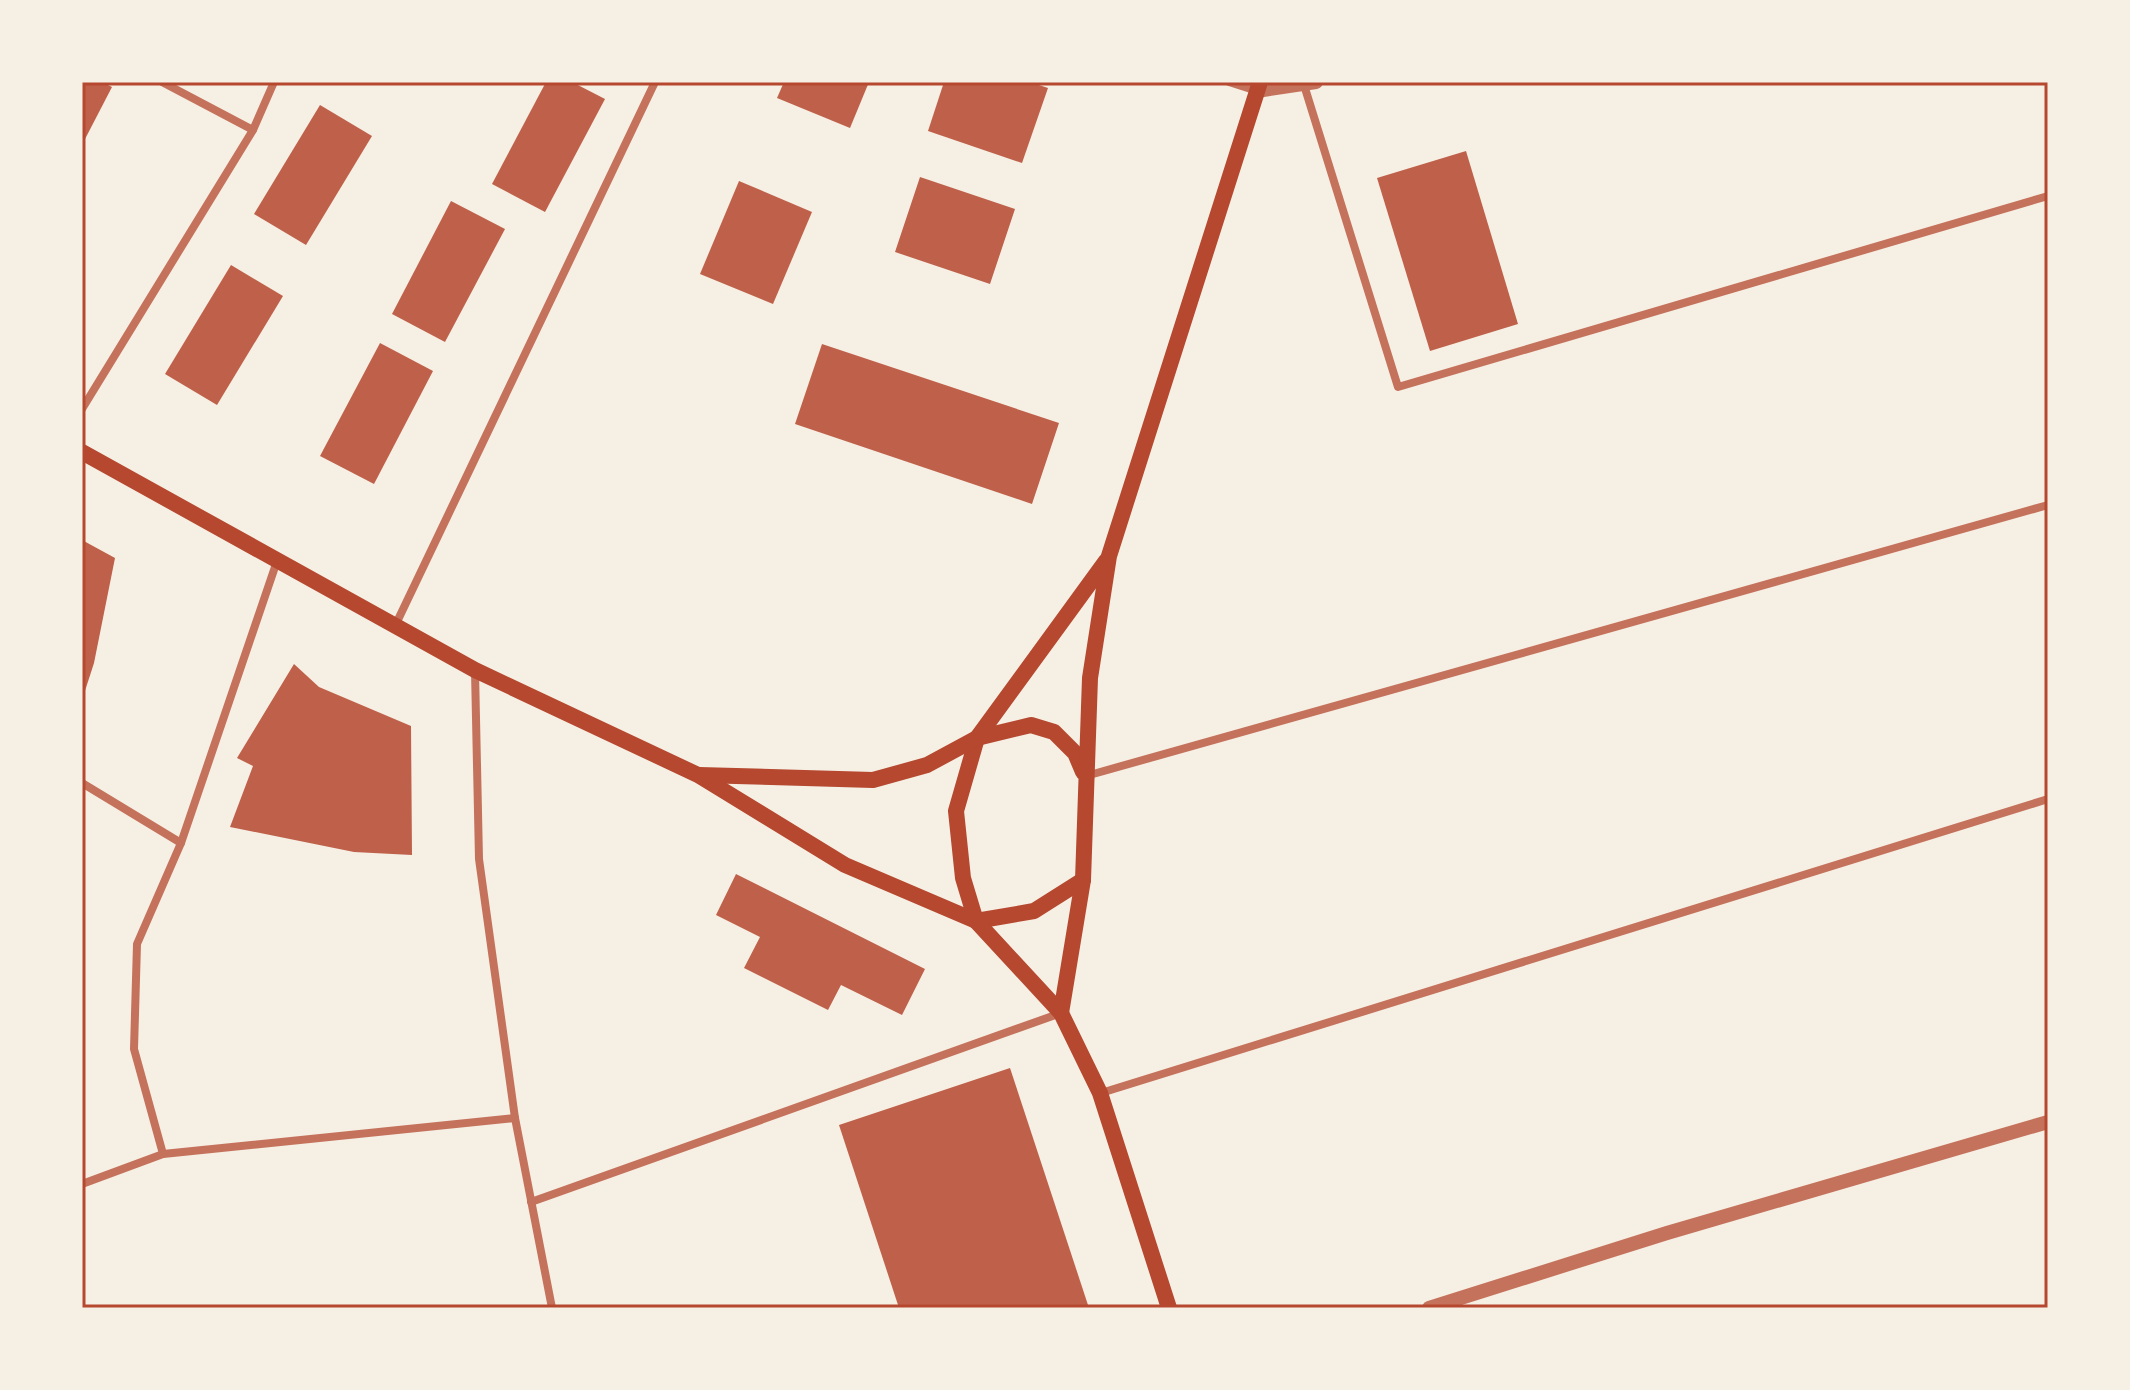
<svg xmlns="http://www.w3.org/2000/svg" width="2130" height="1390" viewBox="0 0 2130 1390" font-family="'Fira Sans',sans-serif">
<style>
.building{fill:#bf614a}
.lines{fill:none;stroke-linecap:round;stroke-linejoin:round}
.minor{stroke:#c5725c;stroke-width:8}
.tertiary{stroke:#c5725c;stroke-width:14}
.secondary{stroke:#b5482f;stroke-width:16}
.neatline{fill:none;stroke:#b5482f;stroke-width:3}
</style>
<rect width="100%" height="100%" fill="#f6efe4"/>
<g class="building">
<path d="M 82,82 L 102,82 L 112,87 L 84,141 Z"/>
<path d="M 546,82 L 572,82 L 605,99 L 545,212 L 492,184 Z"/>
<path d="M 784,82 L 869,82 L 850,128 L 777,98 Z"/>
<path d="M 944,82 L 1030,82 L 1048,88 L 1022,163 L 928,131 Z"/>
<path d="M 320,105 L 372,136 L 306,245 L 254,214 Z"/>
<path d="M 1466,151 L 1518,324 L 1430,351 L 1377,178 Z"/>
<path d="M 920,177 L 1015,209 L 990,284 L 895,252 Z"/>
<path d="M 739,181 L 812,212 L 773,304 L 700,274 Z"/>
<path d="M 451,201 L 505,229 L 445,342 L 392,314 Z"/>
<path d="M 231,265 L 283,296 L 217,405 L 165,374 Z"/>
<path d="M 380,343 L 433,371 L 374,484 L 320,456 Z"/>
<path d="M 822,344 L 1059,423 L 1032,504 L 795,424 Z"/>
<path d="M 82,540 L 115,558 L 94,663 L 83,697 Z"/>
<path d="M 294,664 L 319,687 L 411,726 L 412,855 L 354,852 L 230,827 L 253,766 L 237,758 Z"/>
<path d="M 736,874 L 925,969 L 902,1015 L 841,985 L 828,1010 L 744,968 L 760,937 L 716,915 Z"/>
<path d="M 1010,1068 L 1089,1308 L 899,1308 L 839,1125 Z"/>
</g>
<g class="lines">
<g class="minor">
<path d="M 162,82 L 253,130"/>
<path d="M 1229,82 L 1257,91"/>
<path d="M 1304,85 L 1398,387 L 2048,196"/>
<path d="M 82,409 L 253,130 L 274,82"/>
<path d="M 395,626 L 655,82"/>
<path d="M 475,671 L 479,859 L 515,1118 L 552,1308"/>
<path d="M 1086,776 L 2048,505"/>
<path d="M 82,783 L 181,843 L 137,944 L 134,1049 L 163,1154"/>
<path d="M 181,843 L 277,561"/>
<path d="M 1101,1093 L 2048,799"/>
<path d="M 82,1184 L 163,1154 L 515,1118"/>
<path d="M 531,1202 L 1061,1013"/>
</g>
<g class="tertiary">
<path d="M 1257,91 L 1316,82"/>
<path d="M 1429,1308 L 1667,1233 L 2048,1122"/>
</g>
<g class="secondary">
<path d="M 82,452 L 475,670 L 698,775 L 845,865 L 976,921 L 1034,911 L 1083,880"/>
<path d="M 1106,561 L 977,738 L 956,811 L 963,878 L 976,921 L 1061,1013 L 1100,1093 L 1169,1308"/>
<path d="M 699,775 L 873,780 L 927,765 L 977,738 L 1031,725 L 1054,732 L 1075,753 L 1083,772"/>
<path d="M 1061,1013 L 1083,880 L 1090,678 L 1109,556 L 1260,82"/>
</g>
</g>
<rect width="2130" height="1390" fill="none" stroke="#f6efe4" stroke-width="168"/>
<rect x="84" y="84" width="1962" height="1222" class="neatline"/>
</svg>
